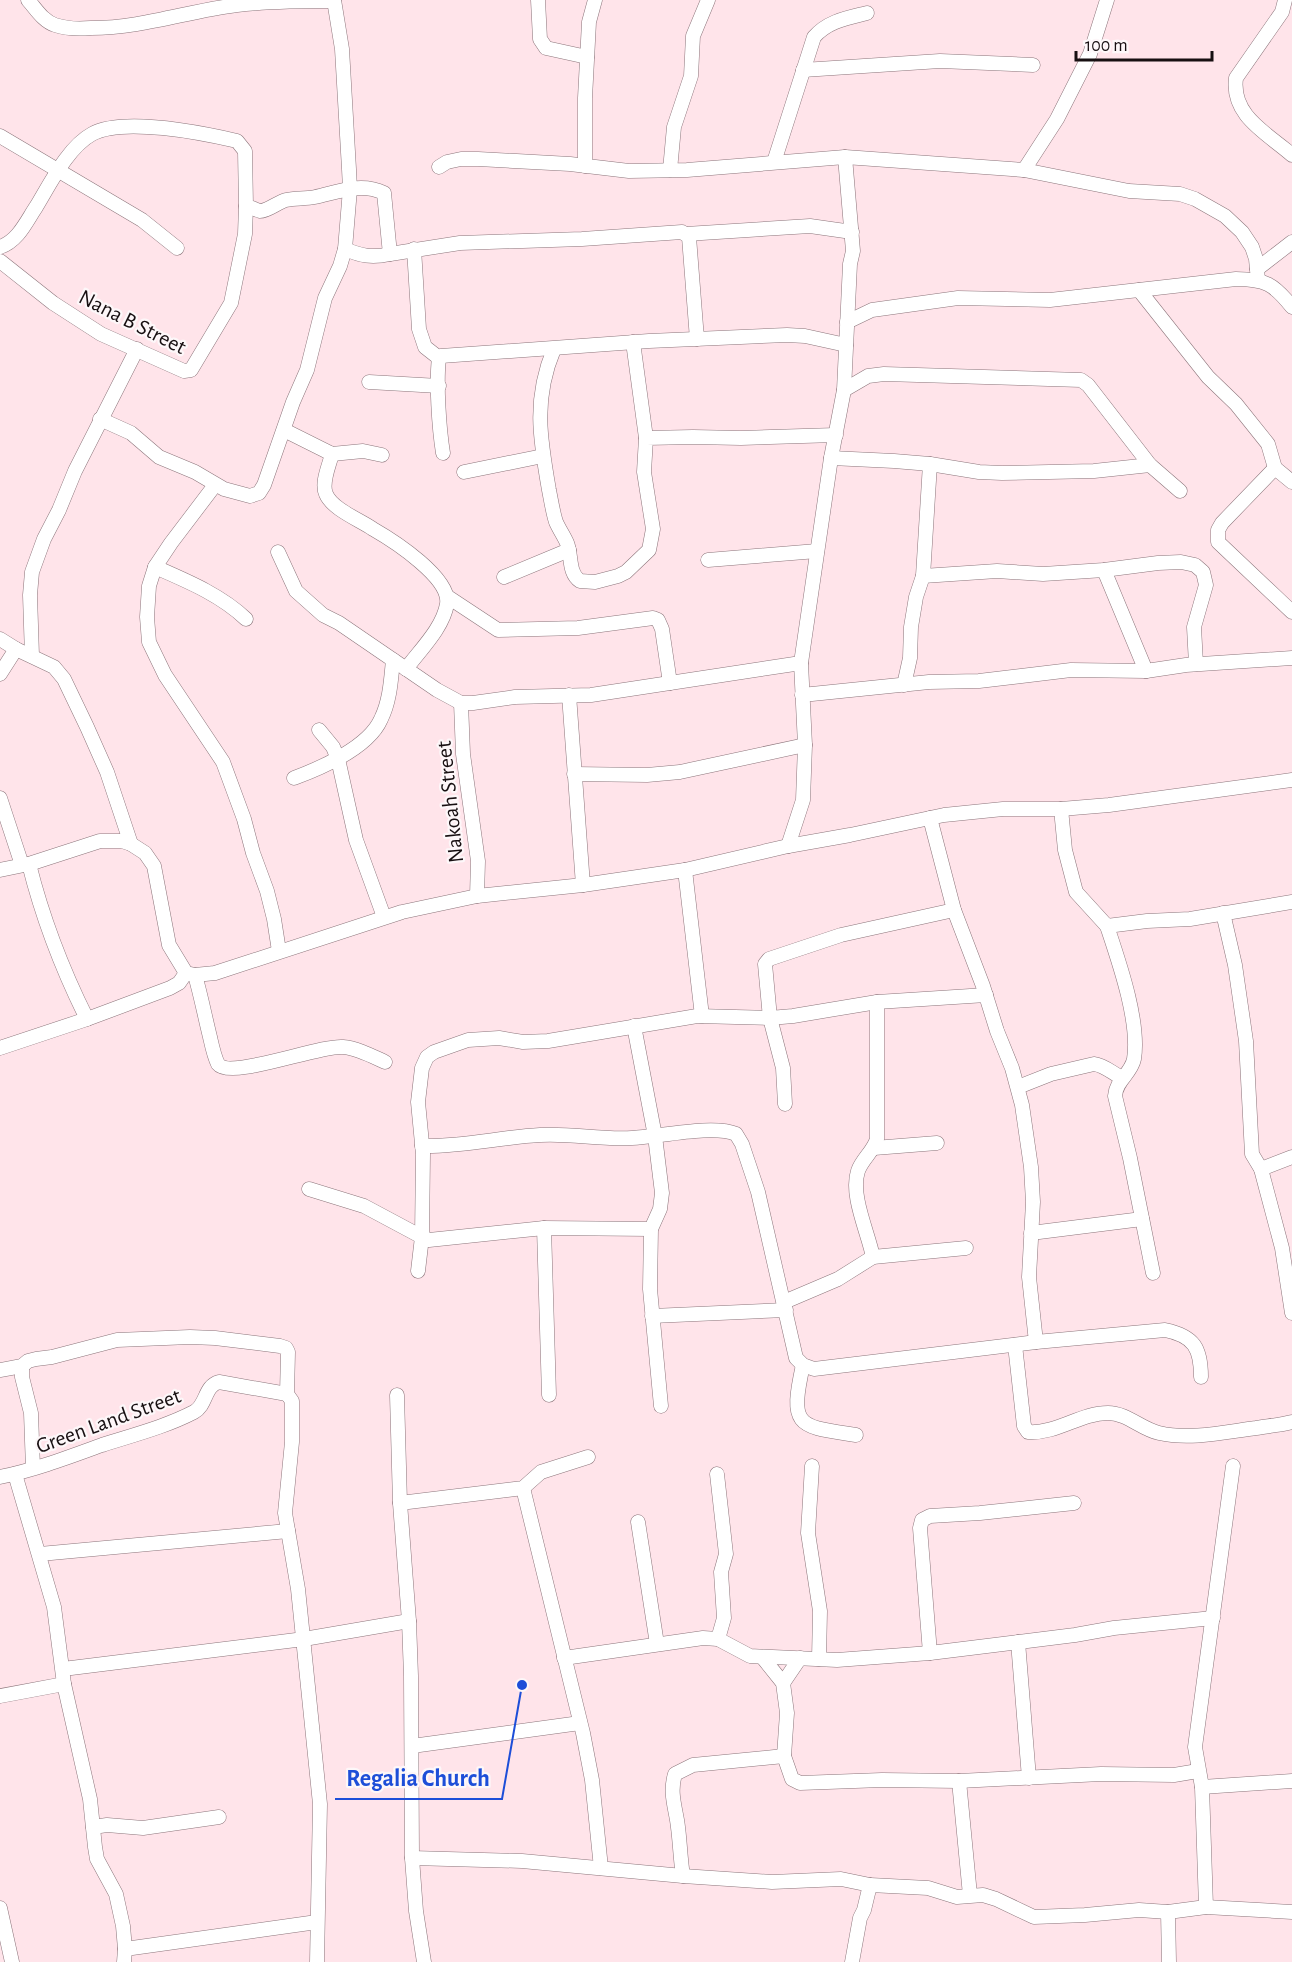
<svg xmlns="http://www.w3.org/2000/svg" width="1292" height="1962" viewBox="0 0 1292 1962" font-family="'Alegreya Sans',sans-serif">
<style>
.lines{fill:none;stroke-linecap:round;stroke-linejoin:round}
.minor-casing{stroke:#8c757b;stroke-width:15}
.minor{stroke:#fff;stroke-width:14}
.labels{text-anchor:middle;stroke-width:4.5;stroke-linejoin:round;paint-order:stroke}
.street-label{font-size:22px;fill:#170f11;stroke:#fdf7f9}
.leader{fill:none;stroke:#1d4ed8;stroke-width:2}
.callout-dot{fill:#1d4ed8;stroke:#fdf7f9;stroke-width:2}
.callout-label{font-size:24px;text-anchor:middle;font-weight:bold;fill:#1d4ed8;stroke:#fdf7f9;stroke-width:4.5;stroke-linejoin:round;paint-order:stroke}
</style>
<rect width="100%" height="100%" fill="#ffe4ea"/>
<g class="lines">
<defs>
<g id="minor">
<path d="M 28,0 C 36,9 43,21 55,25 C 67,29 79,29 91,28 C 142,28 188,11 237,5 C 270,1 302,1 334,1"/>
<path d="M 538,0 L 540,39 L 546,48 L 587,57"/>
<path d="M 1285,0 L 1282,12 L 1236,78 C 1231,116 1267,133 1292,155"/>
<path d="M 803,70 L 940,61 L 1033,65"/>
<path d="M 0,136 L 142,220 L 177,248"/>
<path d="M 774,162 L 814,37 C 828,21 847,18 867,13"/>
<path d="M 585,166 L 585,98 L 589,22 L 595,0"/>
<path d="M 439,167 L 447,162 L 461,159 L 478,159 L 570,164 L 629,171 L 687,170 L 845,157 L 1024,170 L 1129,191 L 1180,194 L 1195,199 L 1225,216 L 1242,232 L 1252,247 L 1256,259 L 1258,280"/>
<path d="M 670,170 L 674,127 L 691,76 L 693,36 L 708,0"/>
<path d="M 1024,170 L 1057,119 L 1090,54 L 1107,0"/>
<path d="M 686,234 L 810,226 L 852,232"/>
<path d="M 0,247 C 18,241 26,222 36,207 C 50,184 68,147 92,134 C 123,117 202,133 237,141 L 245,151 L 246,206 C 251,207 256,210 260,211 C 268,211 278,202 286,200 C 295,198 305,199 315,197 C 338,192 361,182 384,193 L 390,254 L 460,243 L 582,239 L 682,232 L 689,237 L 697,339"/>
<path d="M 345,249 C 361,256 372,258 390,254"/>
<path d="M 414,249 L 419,329 L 425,347 L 439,358"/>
<path d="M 0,261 L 53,303 L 101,334 L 184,371 L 191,370 L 231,303 L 245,234 L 246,206"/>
<path d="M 1257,269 L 1292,242"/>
<path d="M 1139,290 L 1208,377 L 1236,404 L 1268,444 L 1275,468 L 1292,482"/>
<path d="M 847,322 L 872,310 L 958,298 L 1050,300 L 1236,279 C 1265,279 1274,284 1292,307"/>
<path d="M 633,342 L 646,438"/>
<path d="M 554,349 C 533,399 540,439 549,490 C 551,500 553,513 556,522 C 559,529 564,536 567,543 C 572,555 568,573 580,581 L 595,582 L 618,576 L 626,572 L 649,550 L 653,529 L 644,472 L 646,438 L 693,437 L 741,438 L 836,435"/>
<path d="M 369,382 L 439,386"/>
<path d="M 844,390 L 868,376 L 884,374 L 1081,380 L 1088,385 L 1150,465 L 1180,491"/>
<path d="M 100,419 L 131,433 L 159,457 L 195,472 L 224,489 L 250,496 L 259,493 L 264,485 L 293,402 L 307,370 L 325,298 L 340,266 L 345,249 L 350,189 L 349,169 L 342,49 L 334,0"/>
<path d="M 284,430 L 332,454 L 363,451 L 382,455"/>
<path d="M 443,453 C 439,428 436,383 439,358 L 441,356 L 649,341 L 787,335 L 805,336 L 846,345"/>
<path d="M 332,454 C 329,466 321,483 326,494 C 332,509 360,520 373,529 C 394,541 451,578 447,604 C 443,628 420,650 406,669"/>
<path d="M 831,458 L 894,461 L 930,464 L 979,472 L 1002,473 L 1094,471 L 1150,465"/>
<path d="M 1275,468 L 1222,523 L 1218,530 L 1218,542 L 1292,612"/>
<path d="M 464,472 L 543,456"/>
<path d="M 215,485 L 171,543 L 155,567 L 149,586 L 147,617 L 149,642 L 165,675 L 223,762 L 244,819 L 253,853 L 267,891 L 274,919 L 279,951"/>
<path d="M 278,552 L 296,591 L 323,615 L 339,623 L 437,690 L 461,703 L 473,703 L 515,697 L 591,695 L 801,663"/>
<path d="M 708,560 L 817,551"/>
<path d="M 155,567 C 187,581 221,595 246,619"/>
<path d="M 1104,570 L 1146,671"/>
<path d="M 923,576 L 930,464"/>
<path d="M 504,577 L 569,550"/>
<path d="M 448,597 L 498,630 L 578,628 L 653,618 L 658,620 L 662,629 L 670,683"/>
<path d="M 0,639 L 16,649 L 54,667 L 64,679 L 87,727 L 107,772 L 131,844"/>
<path d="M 32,656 L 30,595 L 32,572 L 44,539 L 59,510 L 75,471 L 137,349"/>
<path d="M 0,674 L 16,649"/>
<path d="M 904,685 L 910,658 L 911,627 L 916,597 L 923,576 L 997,571 L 1043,574 L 1104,570 L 1158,563 L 1181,562 L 1195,565 L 1203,572 L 1206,585 L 1194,627 L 1196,664"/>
<path d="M 569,695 L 583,885"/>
<path d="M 802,695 L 929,682 L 979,681 L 1071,670 L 1146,671 L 1186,665 L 1292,658"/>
<path d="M 461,703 L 463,754 L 478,861 L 477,896"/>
<path d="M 319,730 L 333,747 L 338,759 L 356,840 L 384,917"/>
<path d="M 574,774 L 647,775 L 680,772 L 805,745"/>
<path d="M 294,778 C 321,768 369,747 381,719 C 390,701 391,680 393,660"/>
<path d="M 0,798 L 22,865"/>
<path d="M 1061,809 L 1065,850 L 1076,892 L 1107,926 L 1147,921 L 1190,919 L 1292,902"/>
<path d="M 930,818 L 954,910 L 983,986 L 997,1031 L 1012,1068 L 1022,1105 L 1031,1167 L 1033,1202 L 1029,1277 L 1036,1342"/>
<path d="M 788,846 L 803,800 L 805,745 L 801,663 L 831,458 L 844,390 L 850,264 L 853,251 L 845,157"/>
<path d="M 0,870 L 29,864 L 100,841 L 122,841 L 131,844 L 145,853 L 154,866 L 169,945 L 186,973 L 195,975 L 215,973 L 402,912 L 477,896 L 583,885 L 685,870 L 788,846 L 850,835 L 944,815 L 1003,809 L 1061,809 L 1109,805 L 1292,780"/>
<path d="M 685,870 L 702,1016"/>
<path d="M 1223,913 L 1235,965 L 1246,1041 L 1252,1154 L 1261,1169 L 1282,1248 L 1292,1313"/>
<path d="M 1107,926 C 1119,962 1140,1022 1134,1059 C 1131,1074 1116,1080 1115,1096 L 1130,1158 L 1153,1273"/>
<path d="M 195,975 C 201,996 205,1017 210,1037 C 212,1046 214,1056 218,1064 C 230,1080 319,1045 343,1047 C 357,1048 372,1056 385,1062"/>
<path d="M 87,1019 L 170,988 L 179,983 L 186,973"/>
<path d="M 634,1026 L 655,1136 L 662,1193 L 660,1209 L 651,1229 L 650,1289 L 661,1406"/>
<path d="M 0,1048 L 87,1019 C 63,971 42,916 29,864"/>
<path d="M 1018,1087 L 1051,1074 L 1094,1064 C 1104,1065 1112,1073 1122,1078"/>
<path d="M 785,1104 L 783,1068 L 770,1018 L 765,964 L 769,959 L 841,935 L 954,910"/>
<path d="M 422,1146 C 462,1147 501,1137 540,1135 C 571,1133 601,1140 632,1138 C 658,1137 713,1124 736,1134 L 742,1144 L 758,1192 L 796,1358 L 803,1365 L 814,1369 L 1036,1342 L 1165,1330 C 1194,1336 1201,1348 1201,1377"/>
<path d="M 874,1148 L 937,1143"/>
<path d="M 1261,1169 L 1292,1157"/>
<path d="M 309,1189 L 364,1206 L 422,1237 L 418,1271"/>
<path d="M 544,1228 L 549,1395"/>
<path d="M 651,1229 L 544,1228 L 429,1240 L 422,1237 L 423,1154 L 418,1102 L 422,1068 L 427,1057 L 434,1052 L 468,1040 L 499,1038 L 523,1042 L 548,1041 L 697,1016 L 770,1018 L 793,1016 L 877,1002 L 986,995"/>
<path d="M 1031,1233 L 1142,1219"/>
<path d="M 873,1257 L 966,1248"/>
<path d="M 784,1302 L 838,1279 L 873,1257 C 868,1232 850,1195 858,1171 C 862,1159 873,1152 877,1139 L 877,1002"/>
<path d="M 652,1316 L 786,1310"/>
<path d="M 1015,1345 L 1024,1426 L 1028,1432 C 1057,1434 1080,1413 1108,1413 C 1127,1413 1141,1429 1159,1433 C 1190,1440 1225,1432 1256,1428 C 1268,1426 1281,1425 1292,1422"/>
<path d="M 803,1365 C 789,1428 798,1426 856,1435"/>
<path d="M 22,1366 L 22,1377 L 31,1413 L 33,1468"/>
<path d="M 0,1370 L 22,1366 L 28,1361 L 36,1359 L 52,1357 L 117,1340 L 190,1337 L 215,1338 L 280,1346 L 286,1348 L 288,1352 L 287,1394 L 292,1401 L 292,1442 L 285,1513 L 298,1589 L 320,1804 L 317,1962"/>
<path d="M 397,1395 L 400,1503 L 409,1621 L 411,1676 L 412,1858 L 416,1911 L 424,1962"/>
<path d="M 812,1466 L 808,1533 L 820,1611 L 819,1659"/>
<path d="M 15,1474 L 54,1607 L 64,1684 L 90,1799 L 95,1847 L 97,1859 L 116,1894 L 123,1926 L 125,1949 L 124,1962"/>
<path d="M 717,1474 L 726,1554 L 721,1572 L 724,1618 L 718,1639"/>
<path d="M 0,1477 C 35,1470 69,1457 102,1445 C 133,1435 165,1427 194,1412 C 207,1405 204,1386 219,1382 L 287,1394"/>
<path d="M 523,1488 L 583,1733 L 592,1780 L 601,1868"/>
<path d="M 400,1503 L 523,1488 L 541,1472 L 588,1457"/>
<path d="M 638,1522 L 657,1644"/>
<path d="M 40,1554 L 288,1531"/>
<path d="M 1018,1642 L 1029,1778"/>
<path d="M 930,1653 L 920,1528 L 922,1520 L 930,1516 L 980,1513 L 1074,1503"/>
<path d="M 564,1658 L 703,1638 L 718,1639 L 750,1656 L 837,1660 L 930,1653 L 1075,1635 L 1114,1628 L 1213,1618"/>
<path d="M 763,1658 L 783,1683 L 787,1713 L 784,1756 L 792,1779 L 800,1783 L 882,1780 L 959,1781 L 1101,1774 L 1174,1775 L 1198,1771"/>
<path d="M 63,1669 L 304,1639 L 409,1621"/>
<path d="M 783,1683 L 800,1658"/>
<path d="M 0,1696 L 64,1684"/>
<path d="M 412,1746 L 580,1723"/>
<path d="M 959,1781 L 970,1895"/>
<path d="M 1202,1787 L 1292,1781"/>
<path d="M 93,1827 L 107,1825 L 143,1828 L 219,1817"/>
<path d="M 412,1858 L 522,1861 L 683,1876 L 772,1882 L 841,1879 L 870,1885 L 928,1888 L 957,1897 L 983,1895 L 996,1899 L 1034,1917 L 1085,1915 L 1139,1910 L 1168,1912 L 1206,1907 L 1292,1912"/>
<path d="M 683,1876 C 680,1857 680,1838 677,1820 C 674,1803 670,1791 675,1774 L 693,1765 L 784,1756"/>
<path d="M 1206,1907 L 1202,1787 L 1195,1747 L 1233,1466"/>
<path d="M 0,1908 L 12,1962"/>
<path d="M 1168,1912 L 1169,1962"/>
<path d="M 125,1949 L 317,1922"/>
<path d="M 852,1962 L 860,1918 L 864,1910 L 870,1885"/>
</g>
</defs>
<use href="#minor" class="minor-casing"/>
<use href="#minor" class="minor"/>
</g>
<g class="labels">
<g class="street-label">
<text transform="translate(133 321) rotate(27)" y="8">Nana B Street</text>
<text transform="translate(449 802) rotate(-96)" y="8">Nakoah Street</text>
<text transform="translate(108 1420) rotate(-20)" y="8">Green Land Street</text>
</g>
</g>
<path class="leader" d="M522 1685L502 1799H335"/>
<circle class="callout-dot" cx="522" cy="1685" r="6"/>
<g class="callout-label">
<text x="418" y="1786">Regalia Church</text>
</g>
<path d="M1076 51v9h136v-9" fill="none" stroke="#170f11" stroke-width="3"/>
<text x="1085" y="51" font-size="18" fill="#170f11" stroke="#fdf7f9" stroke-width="4.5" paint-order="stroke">100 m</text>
</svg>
